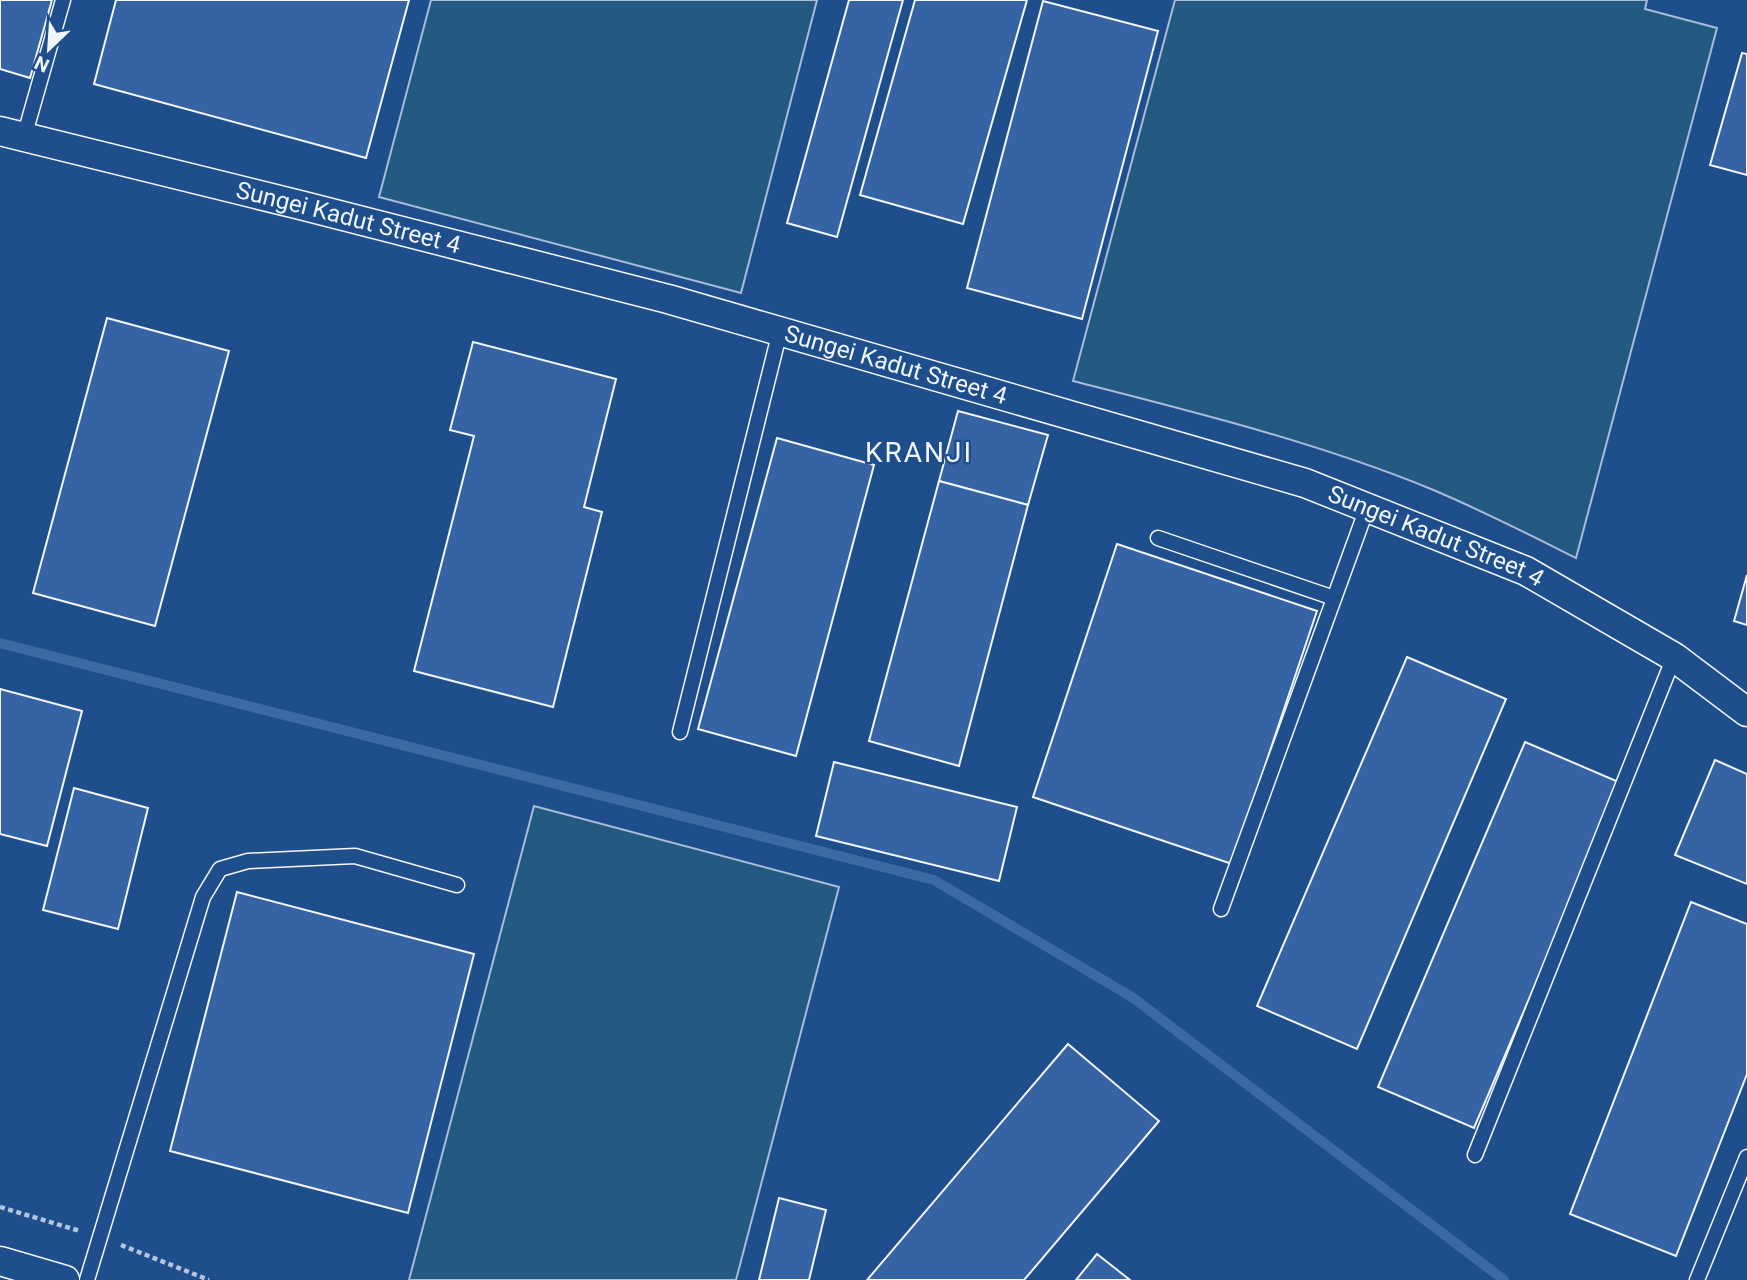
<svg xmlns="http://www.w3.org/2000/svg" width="1747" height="1280" viewBox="0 0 1747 1280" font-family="Roboto,sans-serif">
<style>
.green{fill:#245a82;stroke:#a8bbd7;stroke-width:2}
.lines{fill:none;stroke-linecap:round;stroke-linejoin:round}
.stream{stroke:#3b69a3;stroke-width:10}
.building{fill:#3563a3;stroke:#f2f6ff;stroke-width:2}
.service-casing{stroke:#f2f6ff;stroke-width:17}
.minor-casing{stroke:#f2f6ff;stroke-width:31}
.path{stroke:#b3c4dc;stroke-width:4.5;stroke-dasharray:5 3.5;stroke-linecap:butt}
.service{stroke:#1f4e8c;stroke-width:14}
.minor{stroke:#1f4e8c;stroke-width:28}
.labels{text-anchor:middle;stroke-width:5;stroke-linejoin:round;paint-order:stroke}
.street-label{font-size:24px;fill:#f2f6ff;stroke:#1f4e8c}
.quarter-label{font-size:28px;letter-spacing:2px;fill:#f2f6ff;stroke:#1f4e8c}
</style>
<rect width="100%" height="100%" fill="#1f4e8c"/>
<g class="green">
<path d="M 431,0 L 817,0 L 741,293 L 379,197 Z"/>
<path d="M 1175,0 L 1647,0 L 1645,9 L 1717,28 L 1576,558 C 1528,534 1481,510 1431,489 C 1316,442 1194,412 1073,381 Z"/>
<path d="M 534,806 L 839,887 L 736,1280 L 409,1280 Z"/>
</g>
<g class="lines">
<path class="stream" d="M 0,643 L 934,880 L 1132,997 L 1504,1280"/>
</g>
<g class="building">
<path d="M 0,0 L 52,0 L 30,78 L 0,69 Z"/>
<path d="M 116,0 L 409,0 L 366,158 L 94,84 Z"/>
<path d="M 849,0 L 903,0 L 837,237 L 787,223 Z"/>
<path d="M 915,0 L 1027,0 L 963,224 L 860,195 Z"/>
<path d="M 1043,1 L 1158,31 L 1082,319 L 967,288 Z"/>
<path d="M 1742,53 L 1747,54 L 1747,175 L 1710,165 Z"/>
<path d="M 107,318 L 229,351 L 155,626 L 33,593 Z"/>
<path d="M 473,342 L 616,379 L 584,507 L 602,512 L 553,707 L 414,671 L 474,436 L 450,430 Z"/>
<path d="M 958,411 L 1048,435 L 1028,505 L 939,481 Z"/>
<path d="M 777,438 L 874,465 L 796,756 L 698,729 Z"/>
<path d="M 939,481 L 1028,505 L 959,766 L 869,741 Z"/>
<path d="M 1117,544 L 1317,611 L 1232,864 L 1033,797 Z"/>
<path d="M 1747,575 L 1747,625 L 1734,621 Z"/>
<path d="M 1407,657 L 1506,699 L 1357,1049 L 1257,1006 Z"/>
<path d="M 0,689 L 82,711 L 47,846 L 0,834 Z"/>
<path d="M 1525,742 L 1621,783 L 1474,1128 L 1378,1087 Z"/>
<path d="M 1715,760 L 1747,774 L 1747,884 L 1675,855 Z"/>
<path d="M 834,762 L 1017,807 L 999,881 L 816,836 Z"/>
<path d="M 74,788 L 148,808 L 118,929 L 43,910 Z"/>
<path d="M 237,892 L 474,954 L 408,1213 L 170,1151 Z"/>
<path d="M 1691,902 L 1747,924 L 1747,1074 L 1676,1256 L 1570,1214 Z"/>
<path d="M 1068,1044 L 1159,1121 L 1024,1280 L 867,1280 Z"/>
<path d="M 779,1198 L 826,1210 L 809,1280 L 759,1280 Z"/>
<path d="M 1097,1254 L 1130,1280 L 1076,1280 Z"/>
</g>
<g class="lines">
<defs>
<g id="service">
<path d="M 24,137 L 63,0"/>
<path d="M 1158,538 L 1334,598"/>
<path d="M 680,732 L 780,331"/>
<path d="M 1221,909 L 1367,508"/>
<path d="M 1475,1155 L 1674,657"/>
<path d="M 87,1280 L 203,897 L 220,869 L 248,861 L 355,856 L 457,885"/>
<path d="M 1697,1280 L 1747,1157"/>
</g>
<g id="minor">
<path id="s1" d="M 0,131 L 304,206 L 668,299 L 1305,483 L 1526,571 L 1674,657 L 1747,712"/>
<path d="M 0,1261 L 65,1280"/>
</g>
</defs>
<use href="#service" class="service-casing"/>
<use href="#minor" class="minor-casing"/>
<g class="path">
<path d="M 0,1207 L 80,1231"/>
<path d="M 121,1245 L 209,1280"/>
</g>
<use href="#service" class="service"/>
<use href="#minor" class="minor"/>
</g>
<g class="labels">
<g class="street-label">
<text dy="8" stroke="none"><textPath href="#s1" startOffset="359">Sungei Kadut Street 4</textPath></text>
<text dy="8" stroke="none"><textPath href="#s1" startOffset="926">Sungei Kadut Street 4</textPath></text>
<text dy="8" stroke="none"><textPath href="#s1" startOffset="1493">Sungei Kadut Street 4</textPath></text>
</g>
<g class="quarter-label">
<text x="919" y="462">KRANJI</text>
</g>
</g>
<g transform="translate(49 49) rotate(205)" stroke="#1f4e8c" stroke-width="5" paint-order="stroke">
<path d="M0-5L12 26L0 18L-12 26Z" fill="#f2f6ff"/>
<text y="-10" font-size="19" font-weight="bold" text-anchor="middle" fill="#f2f6ff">N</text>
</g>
</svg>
